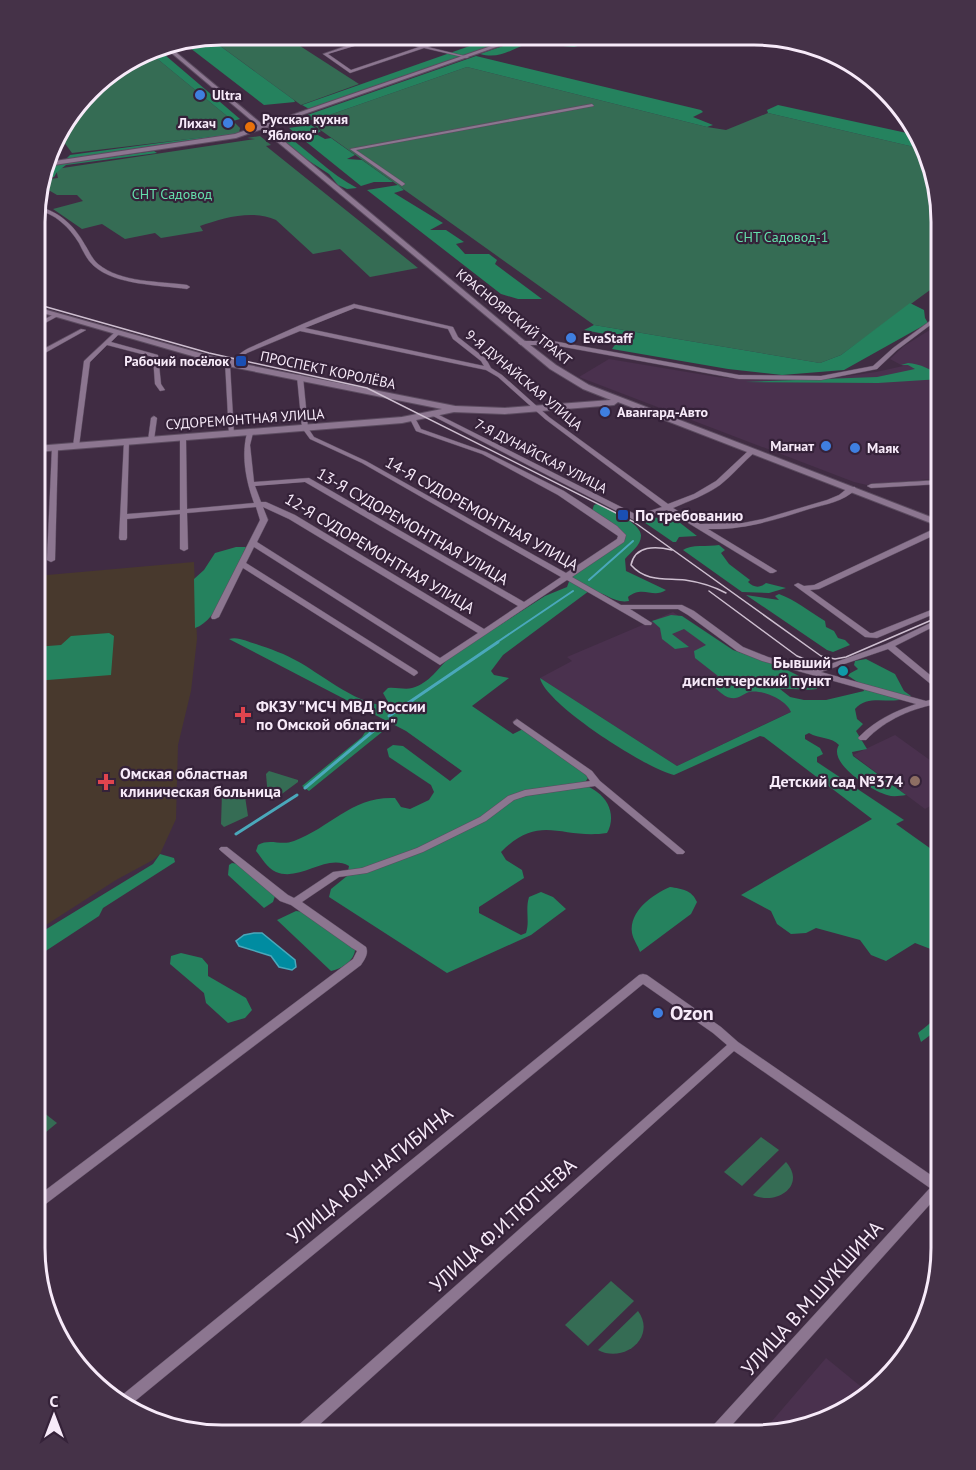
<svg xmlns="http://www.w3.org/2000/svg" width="976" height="1470" viewBox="0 0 976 1470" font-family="'PT Sans',sans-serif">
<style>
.built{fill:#4a314e}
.medical{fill:#48392d}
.green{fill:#356c54}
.forest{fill:#25825e}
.water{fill:#008ca1;stroke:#4aa8bb;stroke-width:1.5}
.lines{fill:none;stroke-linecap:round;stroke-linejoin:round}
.stream-far1{stroke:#4aa8bb;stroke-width:2}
.stream{stroke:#4aa8bb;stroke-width:3}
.street-casing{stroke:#5c4c60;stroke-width:1}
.secondary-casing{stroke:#5c4c60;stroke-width:2}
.street{fill:#8c7690;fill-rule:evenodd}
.secondary{fill:#8c7690;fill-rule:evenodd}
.tram{stroke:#cebfd0;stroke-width:1.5}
.shop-dot{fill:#3f7fe0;stroke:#352239;stroke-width:2}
.food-dot{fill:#e8710a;stroke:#352239;stroke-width:2}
.transit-dot{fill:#1a4fb4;stroke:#352239;stroke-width:2}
.culture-dot{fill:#0f9aa8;stroke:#352239;stroke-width:2}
.health-dot{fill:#e0444e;stroke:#352239;stroke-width:2}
.education-dot{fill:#8d6e63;stroke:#352239;stroke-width:2}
.labels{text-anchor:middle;stroke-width:4.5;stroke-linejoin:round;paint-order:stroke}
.far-poi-label{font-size:14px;font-weight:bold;fill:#f7eaf9;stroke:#352239;text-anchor:start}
.far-park-label{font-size:14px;fill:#64deab;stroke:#352239}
.far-street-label{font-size:14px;fill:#f7eaf9;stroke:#352239}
.street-label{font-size:16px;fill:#f7eaf9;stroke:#352239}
.poi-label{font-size:16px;font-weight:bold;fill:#f7eaf9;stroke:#352239;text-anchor:start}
.near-poi-label{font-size:20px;font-weight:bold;fill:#f7eaf9;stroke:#352239;text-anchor:start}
.near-street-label{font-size:20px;fill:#f7eaf9;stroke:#352239}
.rim{fill:none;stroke:#f7eaf9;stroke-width:3}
</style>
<rect width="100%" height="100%" fill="#402c43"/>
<g class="built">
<path d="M 941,323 L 941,478 L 867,485 L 854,482 L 579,377 L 609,359 L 717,377 L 751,380 L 820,380 L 876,372 L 903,366 L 890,359 L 904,346 Z"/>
<path d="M 673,612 L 803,706 L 677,766 L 540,678 L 572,661 L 567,657 Z"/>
<path d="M 895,735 L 941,768 L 941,800 L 925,809 L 853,755 Z"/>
<path d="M 826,1358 L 870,1394 L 826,1421 L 761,1434 Z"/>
</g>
<path class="medical" d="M 194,562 L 197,639 L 191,691 L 178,745 L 176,819 L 160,854 L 153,860 L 116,880 L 35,932 L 36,576 Z"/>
<g class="green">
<path d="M 222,35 L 283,35 L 359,84 L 301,105 L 208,37 Z"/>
<path d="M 149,52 L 233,121 L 240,128 L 239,133 L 72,153 L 58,134 L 59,129 L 99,81 Z"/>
<path d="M 467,67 L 707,127 L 726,130 L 768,113 L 927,150 L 941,222 L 941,282 L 841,355 L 820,363 L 594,325 L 312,124 L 315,120 Z"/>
<path d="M 260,136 L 271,145 L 266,146 L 418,268 L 370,277 L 340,249 L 313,254 L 276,220 C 253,209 222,218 200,226 L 203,231 L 161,238 L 155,233 L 125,239 L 102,224 L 82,229 L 53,209 L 83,201 L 77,195 L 57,195 L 40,185 L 42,180 L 58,178 L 56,169 L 255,139 L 247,138 Z"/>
<path d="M 269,771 L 298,780 L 298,782 L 275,799 L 268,798 L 266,774 Z"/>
<path d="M 244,790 L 248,816 L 224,827 L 221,824 L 222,792 Z"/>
<path d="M 43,1112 L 57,1123 L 35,1141 L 35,1119 Z"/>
<path d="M 761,1137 L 779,1150 L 742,1186 L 724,1172 Z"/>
<path d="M 786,1162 C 807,1186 776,1206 753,1195 Z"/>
<path d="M 611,1281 L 634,1301 L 588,1346 L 565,1325 Z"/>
<path d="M 638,1311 C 657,1337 624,1364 598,1350 Z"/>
</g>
<g class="forest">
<path d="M 501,35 L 524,35 L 311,110 L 302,105 Z"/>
<path d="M 533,35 L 570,36 L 613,46 L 589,43 L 574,47 L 563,46 L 572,41 L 550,37 L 526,44 L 521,43 L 524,45 C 509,51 498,59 480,54 L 514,42 L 519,43 L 516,41 Z"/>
<path d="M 208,37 L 294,100 L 295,102 L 264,105 L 181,41 Z"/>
<path d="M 157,47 L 165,55 L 240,119 L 233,121 L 149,52 Z"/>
<path d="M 476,56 L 701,110 L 703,112 L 693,117 L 713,125 L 707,127 L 467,67 L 315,120 L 293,120 Z"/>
<path d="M 778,105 L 916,135 L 927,150 L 768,113 L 767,110 Z"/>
<path d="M 302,124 L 309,124 L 321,131 L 316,134 L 325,139 L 331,138 L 355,155 L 347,159 L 362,160 L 393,182 L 374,182 L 361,186 L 289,128 L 302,126 Z"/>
<path d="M 273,131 C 278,131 278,130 282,132 C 308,150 330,174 357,188 L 347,189 L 338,185 L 329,174 L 300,155 Z"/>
<path d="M 241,132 L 244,133 L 65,160 L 70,155 Z"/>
<path d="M 154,151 L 157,153 L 66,165 L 57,172 L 54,177 L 42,179 L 47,166 Z"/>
<path d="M 398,185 L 404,190 L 394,193 L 443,223 L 430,230 L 446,230 L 464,242 L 456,244 L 465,254 L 489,254 L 497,260 L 495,264 L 542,299 L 518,299 L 501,294 L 367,190 Z"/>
<path d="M 910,303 L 924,310 L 925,318 L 928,323 L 844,370 L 782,375 L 728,369 L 612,349 L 620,337 L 584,330 L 594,325 L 820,363 L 841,355 Z"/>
<path d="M 908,363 C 919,364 934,369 941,379 L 878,383 L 745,382 L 877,377 L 915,369 L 908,365 L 901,365 Z"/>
<path d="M 597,504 C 607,509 642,523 641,536 C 641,545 631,552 625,559 L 626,571 L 666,590 C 653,599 643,585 628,597 L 629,601 C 613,604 604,590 589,591 L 503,655 L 491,671 L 494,675 L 509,678 L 472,706 L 513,734 L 523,729 L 585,773 L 588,778 L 584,784 C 588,787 594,789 597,792 C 611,802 615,819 607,833 C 562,840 540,812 501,852 L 506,860 L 522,870 L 524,878 L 479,907 L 479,913 L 521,935 L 526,933 C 530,921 525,910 529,897 L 541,892 L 553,897 L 566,909 L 531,935 L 447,973 L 329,897 L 331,889 L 347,876 L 349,866 C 326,853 301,882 276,872 C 267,868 262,858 256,851 L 258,845 C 270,838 281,846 294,841 C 331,827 352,796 395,798 L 401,807 L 410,809 L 429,800 L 434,792 L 431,785 L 389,757 L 387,749 L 393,745 L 403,746 L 450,781 L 462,771 L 406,731 L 229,639 C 238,636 248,642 256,644 C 271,649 285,654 299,662 C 316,671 372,715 388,702 L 383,693 L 388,688 C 396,687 405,690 412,688 C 430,683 438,668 450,657 L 545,596 L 567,587 L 571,576 L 623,537 L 592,511 L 594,505 Z"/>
<path d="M 649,516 L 670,521 L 671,517 L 675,519 L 697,536 L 679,537 L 676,542 L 673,542 L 641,520 Z"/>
<path d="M 719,545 L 725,550 L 721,553 L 729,564 L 750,580 L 748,582 C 754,588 760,588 766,583 L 786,588 L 769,593 L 742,592 L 683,550 C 691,544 708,547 719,545 Z"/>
<path d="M 236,547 L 246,547 C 236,568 219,621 195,628 L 194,579 L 204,570 L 215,553 Z"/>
<path d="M 779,594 C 795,600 809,611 825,621 L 826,627 L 834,631 L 838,638 L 845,640 L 850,645 L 833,652 L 827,650 L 746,595 L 779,600 L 775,596 Z"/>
<path d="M 671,615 L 682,616 L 733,650 L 781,667 L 815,684 L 817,689 C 807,691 792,688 780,689 L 790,697 L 804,700 L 826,700 L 864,691 L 862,685 L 847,675 L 858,669 L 854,665 L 855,661 L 866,659 L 895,674 L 904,691 L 911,696 C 894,707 869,692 855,709 L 857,719 L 863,724 L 856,731 L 867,749 L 852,752 L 853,756 L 906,795 C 899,796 893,797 887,795 C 872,791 827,763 839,745 C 832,737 819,739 809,733 L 805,735 L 805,739 L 820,748 L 823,754 L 817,757 L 817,762 L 904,820 L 896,824 L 941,856 L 941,953 L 915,943 L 886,961 L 871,955 L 860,940 L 816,928 L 806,933 L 791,934 L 777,924 L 771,911 L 741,895 L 872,819 L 764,737 L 760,736 L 674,775 C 647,769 545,704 540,678 L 677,766 L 791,712 C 787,700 762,689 749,692 C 743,694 739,699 731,698 C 723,697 714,686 707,681 L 718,676 L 695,658 L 694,651 L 706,645 L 684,629 L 672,634 L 689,647 L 675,649 L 662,639 L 660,628 L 652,621 Z"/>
<path d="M 109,633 L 114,636 L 111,675 L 35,681 L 35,647 L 61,645 L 71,636 Z"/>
<path d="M 373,720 L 382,732 L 309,791 L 302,786 L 362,737 Z"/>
<path d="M 160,854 L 174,858 L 175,862 L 103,908 L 99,916 L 35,958 L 35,936 L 153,864 Z"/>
<path d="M 232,863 L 238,864 L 275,896 L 273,902 L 264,908 L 228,875 L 229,865 Z"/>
<path d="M 670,887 C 682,889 692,890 697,902 L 691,914 L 640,952 C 638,946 633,939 632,933 C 629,911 652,895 670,887 Z"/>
<path d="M 296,911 L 304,912 L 355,950 C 354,961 341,969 331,971 L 277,920 Z"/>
<path d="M 181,953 L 202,958 L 208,965 L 208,976 L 246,998 L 252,1010 L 245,1018 L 228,1023 L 206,1003 L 204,993 L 170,964 L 171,956 Z"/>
<path d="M 941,961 L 941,1027 L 921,1042 L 918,1033 C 924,1028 932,1023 935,1016 C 942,998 924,981 941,961 Z"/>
</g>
<path class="water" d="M 254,933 L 262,933 L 295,960 L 296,967 L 292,970 L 279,967 L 271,956 L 239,946 L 236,941 L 244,935 Z"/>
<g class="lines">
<g class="stream-far1">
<path d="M 589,580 L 633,541"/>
<path d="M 496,643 L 573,591"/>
</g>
<g class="stream">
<path d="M 389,716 L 498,642"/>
<path d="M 305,788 L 378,727"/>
<path d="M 236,834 L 297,795"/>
</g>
<defs>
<g id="street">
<path d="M 378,35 L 387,35 L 385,36 L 424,45 L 454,35 L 460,35 L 428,47 L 469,57 L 467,58 L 424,48 L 350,73 L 323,54 ZM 381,38 L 419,47 L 351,70 L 328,54 Z"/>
<path d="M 592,104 L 594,106 L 356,150 L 404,183 L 405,184 L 402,186 L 350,149 Z"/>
<path d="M 36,206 C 59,211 74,225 85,245 C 89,251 92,259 98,264 C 121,283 159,281 187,285 L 190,287 L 187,289 C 159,285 115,285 94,266 C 87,260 83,251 79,243 C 69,227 55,213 36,210 Z"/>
<path d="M 354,304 L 453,327 L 458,337 L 486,359 L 491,368 L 502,375 L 549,417 L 668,504 L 694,494 L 716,481 L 747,452 L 751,450 L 755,450 L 755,452 C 743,462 733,475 720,485 C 706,495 689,501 673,508 L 700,524 L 743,523 L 763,519 L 827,500 L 839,495 L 849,487 L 855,487 L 856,489 C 843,502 826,504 809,509 C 775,520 744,530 708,529 L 777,571 L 773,573 L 770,573 L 667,510 L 640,520 L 634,520 L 431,415 L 431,413 L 435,413 L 637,515 L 662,507 L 545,419 L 498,377 L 486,370 L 300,331 L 247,353 L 233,364 L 230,365 L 234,434 L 233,435 L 229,435 L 225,362 C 233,361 240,352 249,348 C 283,333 318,316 354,304 ZM 355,308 L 448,329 L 453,339 L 481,361 L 484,366 L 305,328 Z"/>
<path d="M 56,313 L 59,315 L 58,316 L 36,328 L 36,324 Z"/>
<path d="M 941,313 L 941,317 L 897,350 L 877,369 L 821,380 L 739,379 L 553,345 L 521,345 L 518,343 L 521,341 L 553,341 L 739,375 L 821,376 L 873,366 L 893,348 Z"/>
<path d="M 81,329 L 86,330 L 36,358 L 36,353 Z"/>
<path d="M 115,332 L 120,333 L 111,342 L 158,355 L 161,384 L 165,390 L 160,391 L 155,384 L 153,357 L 107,345 L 90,362 L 79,446 L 78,447 L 74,447 L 73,446 L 84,361 Z"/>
<path d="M 300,375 L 303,377 L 308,428 L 314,437 L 366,461 L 566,573 L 617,539 L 618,536 L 558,495 L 482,454 L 416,431 L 410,419 L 411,418 L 415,418 L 421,429 L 486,452 L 564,491 L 617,526 L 626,535 L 624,542 L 572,577 L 621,605 L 682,605 L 694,611 L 743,647 L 768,657 L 810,669 L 822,667 L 886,644 L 941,618 L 941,623 L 895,646 L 941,684 L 941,691 L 938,690 L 888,649 L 821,672 L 926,701 L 941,697 L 941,703 C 913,708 886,719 866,740 L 860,740 L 858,738 L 860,736 C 876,720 895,711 916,704 L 762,661 L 737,651 L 688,615 L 678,609 L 630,609 L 652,623 L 651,625 L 645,625 L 567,580 L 440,665 L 254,547 L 246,563 L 417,671 L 418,673 L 414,676 L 243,568 L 219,617 L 215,619 L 212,619 L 211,617 L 260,520 L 256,507 L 187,513 L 188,549 L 184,551 L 180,549 L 180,514 L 127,519 L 127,538 L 126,540 L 120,540 L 119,538 L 124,441 L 126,440 L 129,442 L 127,514 L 180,510 L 180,438 L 183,436 L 186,438 L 187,509 L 254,503 C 246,481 241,456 247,433 L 250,431 L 253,433 L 250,445 L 254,482 L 309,478 L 524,602 L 561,577 L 362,463 L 310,439 L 302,428 L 297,377 ZM 305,482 L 518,606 L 484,629 L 295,515 L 266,502 L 261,502 L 255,486 ZM 263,507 L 289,519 L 478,633 L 440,658 L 257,542 L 268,520 Z"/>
<path d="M 154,416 L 157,418 L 154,440 L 151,442 L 148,440 L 151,418 Z"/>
<path d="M 55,445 L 58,447 L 55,560 L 51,562 L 47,560 L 52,447 Z"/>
<path d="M 941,480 L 941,484 L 871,488 L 867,486 L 871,484 Z"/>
<path d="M 938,527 L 941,527 L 941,532 L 819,589 L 810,590 L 870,633 L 873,633 L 941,606 L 941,611 L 877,638 L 865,637 L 794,585 L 798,583 L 804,586 L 814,585 Z"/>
<path d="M 517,719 L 592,771 L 600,781 L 683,850 L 685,852 L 683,854 L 677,854 L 595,786 L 526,796 L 514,800 L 486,821 L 423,852 L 367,873 L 339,877 L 302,902 L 366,947 C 369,954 364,960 361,965 L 39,1209 L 35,1210 L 35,1198 L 353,959 L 357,951 L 352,948 L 291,905 L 280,901 L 221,851 L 219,849 L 221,847 L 227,847 L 288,895 L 294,898 L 333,872 L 362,868 L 417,848 L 480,817 L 508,796 L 525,790 L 590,781 L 586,775 L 514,724 L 513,722 Z"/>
<path d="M 643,974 L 647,975 L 721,1027 L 738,1042 L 941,1182 L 941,1192 L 723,1435 L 707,1435 L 709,1430 L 930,1188 L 734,1051 L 309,1434 L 292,1434 L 294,1429 L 727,1045 L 713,1033 L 643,984 L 129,1406 L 116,1400 L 639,975 Z"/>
</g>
<path id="secondary" d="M 523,35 L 531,35 L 267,127 L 521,338 L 556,365 L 589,385 L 941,521 L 941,527 L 618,402 L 614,405 L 505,414 L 454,412 L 402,423 L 36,452 L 36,446 L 402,417 L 442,409 L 227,366 L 36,311 L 36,307 L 228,361 L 455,406 L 505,408 L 611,400 L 583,389 L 550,369 L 262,129 L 236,138 L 47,166 L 48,162 L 235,134 L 258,126 L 162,45 L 166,44 L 263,125 Z"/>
</defs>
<use href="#street" class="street-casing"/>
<use href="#secondary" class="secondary-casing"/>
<use href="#street" class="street"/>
<use href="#secondary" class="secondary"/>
<g class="tram">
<path d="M 36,304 L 209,353 L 367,388 L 634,522 L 821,656 L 835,659 L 846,657 L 941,616"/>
<path d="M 672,550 C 656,546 635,545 631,565 C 646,582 665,578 685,580 C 699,582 713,586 726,593"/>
<path d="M 709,591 L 797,656 L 812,662 L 830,662"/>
</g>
</g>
<g class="shop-dot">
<circle cx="200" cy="95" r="6"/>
<circle cx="228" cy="123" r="6"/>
<circle cx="571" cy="338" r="6"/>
<circle cx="605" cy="412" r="6"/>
<circle cx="826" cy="446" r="6"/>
<circle cx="855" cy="448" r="6"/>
<circle cx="658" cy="1013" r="6"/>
</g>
<circle class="food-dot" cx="250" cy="127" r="6"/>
<g class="transit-dot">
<rect x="235" y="355" width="12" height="12" rx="3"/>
<rect x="617" y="509" width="12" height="12" rx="3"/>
</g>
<circle class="culture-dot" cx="843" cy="671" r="6"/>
<g class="health-dot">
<path d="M240 706h6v6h6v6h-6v6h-6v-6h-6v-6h6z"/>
<path d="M103 773h6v6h6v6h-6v6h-6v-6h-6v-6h6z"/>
</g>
<circle class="education-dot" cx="915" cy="781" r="6"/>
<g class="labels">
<g class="far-poi-label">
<text x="212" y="100">Ultra</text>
<text x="262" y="124">Русская кухня<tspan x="262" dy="16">"Яблоко"</tspan></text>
<text x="216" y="128" text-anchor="end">Лихач</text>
<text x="583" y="343">EvaStaff</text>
<text x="229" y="366" text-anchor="end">Рабочий посёлок</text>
<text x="617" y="417">Авангард-Авто</text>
<text x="814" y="451" text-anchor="end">Магнат</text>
<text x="867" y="453">Маяк</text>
</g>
<g class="far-park-label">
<text x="172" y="199">СНТ Садовод</text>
<text x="782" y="242">СНТ Садовод-1</text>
</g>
<g class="far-street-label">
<text transform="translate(514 317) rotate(39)" y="5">КРАСНОЯРСКИЙ ТРАКТ</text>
<text transform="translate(328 370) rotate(12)" y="5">ПРОСПЕКТ КОРОЛЁВА</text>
<text transform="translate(524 380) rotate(40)" y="5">9-Я ДУНАЙСКАЯ УЛИЦА</text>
<text transform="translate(245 419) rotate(-4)" y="5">СУДОРЕМОНТНАЯ УЛИЦА</text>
<text transform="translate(541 456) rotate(27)" y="5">7-Я ДУНАЙСКАЯ УЛИЦА</text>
</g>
<g class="street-label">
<text transform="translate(482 513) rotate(29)" y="6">14-Я СУДОРЕМОНТНАЯ УЛИЦА</text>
<text transform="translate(413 526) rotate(30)" y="6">13-Я СУДОРЕМОНТНАЯ УЛИЦА</text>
<text transform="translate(380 553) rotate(31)" y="6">12-Я СУДОРЕМОНТНАЯ УЛИЦА</text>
</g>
<g class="poi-label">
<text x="635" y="521">По требованию</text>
<text x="831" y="668" text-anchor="end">Бывший<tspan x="831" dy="18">диспетчерский пункт</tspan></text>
<text x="256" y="712">ФКЗУ "МСЧ МВД России<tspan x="256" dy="18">по Омской области"</tspan></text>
<text x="120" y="779">Омская областная<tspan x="120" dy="18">клиническая больница</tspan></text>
<text x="903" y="787" text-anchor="end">Детский сад №374</text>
</g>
<g class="near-poi-label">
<text x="670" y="1020">Ozon</text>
</g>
<g class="near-street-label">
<text transform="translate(370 1175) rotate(-39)" y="7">УЛИЦА Ю.М.НАГИБИНА</text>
<text transform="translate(503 1225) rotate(-42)" y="7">УЛИЦА Ф.И.ТЮТЧЕВА</text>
<text transform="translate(812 1298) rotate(-48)" y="7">УЛИЦА В.М.ШУКШИНА</text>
</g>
</g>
<path d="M0 0H976V1470H0ZM222 45H754A177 177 0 0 1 931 222V1248A177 177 0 0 1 754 1425H222A177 177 0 0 1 45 1248V222A177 177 0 0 1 222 45Z" fill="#453248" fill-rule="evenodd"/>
<path class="rim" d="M222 45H754A177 177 0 0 1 931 222V1248A177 177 0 0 1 754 1425H222A177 177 0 0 1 45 1248V222A177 177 0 0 1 222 45Z"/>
<g transform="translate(54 1416)" stroke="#352239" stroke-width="4.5" paint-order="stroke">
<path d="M0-4.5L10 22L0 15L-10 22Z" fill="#f7eaf9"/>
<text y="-9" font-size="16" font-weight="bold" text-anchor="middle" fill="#f7eaf9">С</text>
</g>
</svg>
